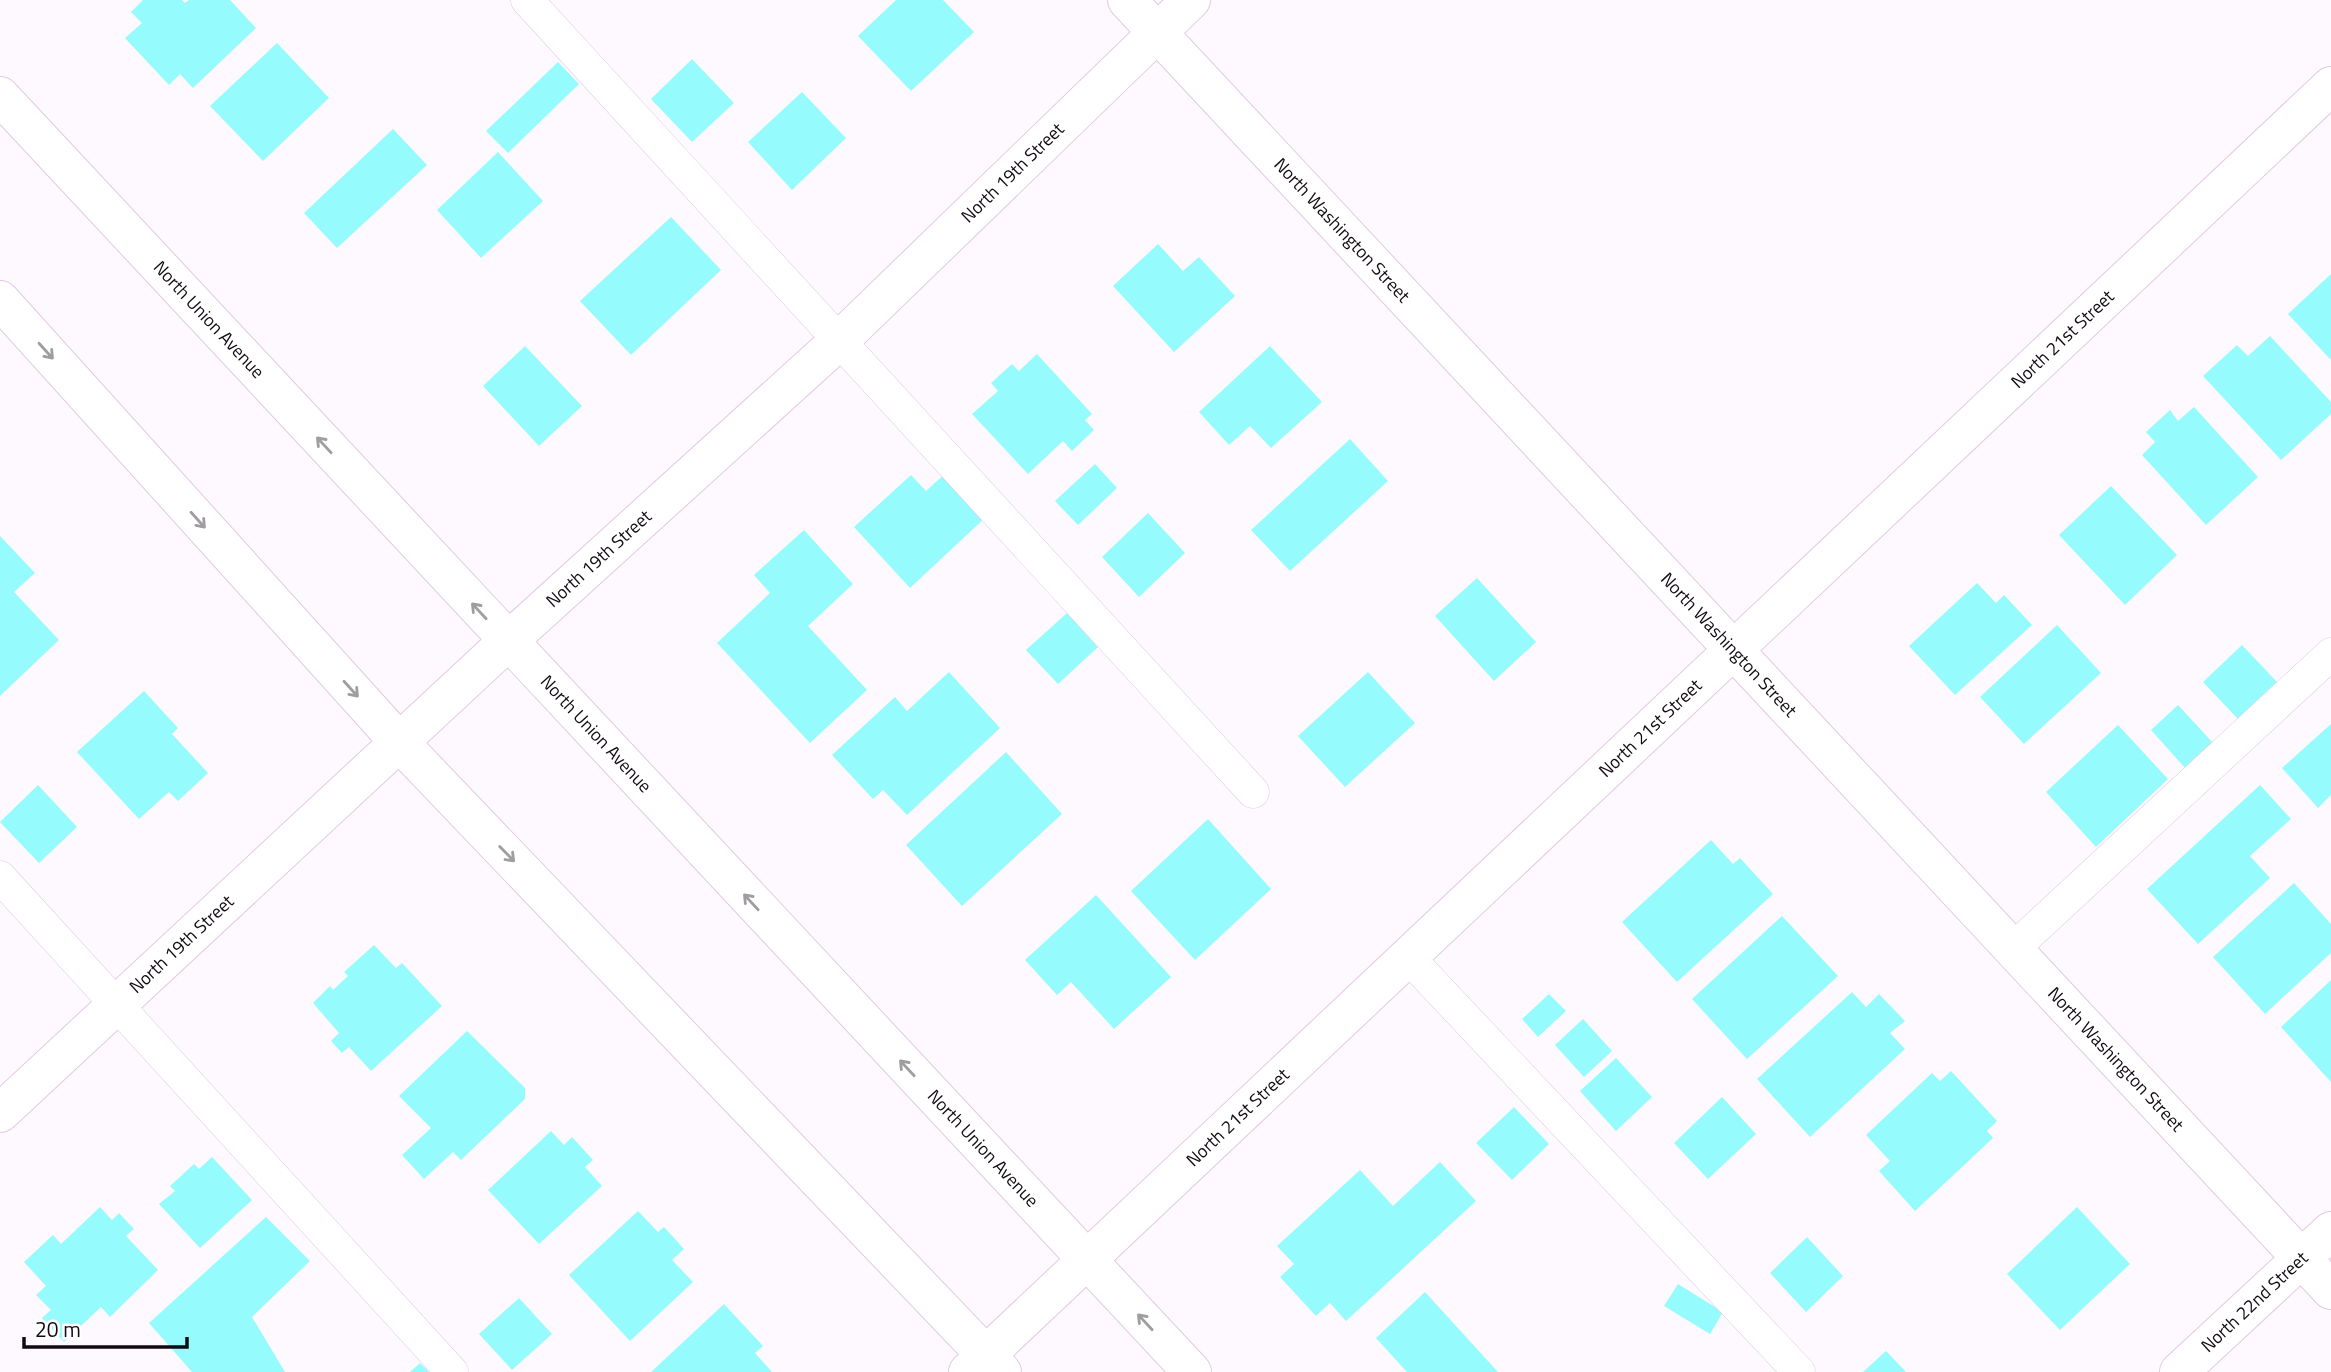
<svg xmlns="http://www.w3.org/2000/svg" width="2331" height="1372" viewBox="0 0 2331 1372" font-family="'Titillium Web',sans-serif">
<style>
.building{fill:#95fbfd}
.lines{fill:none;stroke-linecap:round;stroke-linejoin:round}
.service-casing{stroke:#e2c9e2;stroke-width:33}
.minor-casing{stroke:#e2c9e2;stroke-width:40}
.tertiary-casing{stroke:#e2c9e2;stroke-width:40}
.secondary-casing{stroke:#e2c9e2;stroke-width:40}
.service{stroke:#fff;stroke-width:32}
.minor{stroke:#fff;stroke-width:38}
.tertiary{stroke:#fff;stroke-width:38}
.secondary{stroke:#fff;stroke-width:38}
.oneway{stroke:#a09da0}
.labels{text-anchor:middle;stroke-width:7;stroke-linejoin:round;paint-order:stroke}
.street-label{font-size:18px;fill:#120a12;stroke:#fff}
</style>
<rect width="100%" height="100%" fill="#fef9fe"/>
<g class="building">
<path d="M 143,0 L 182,0 L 185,3 L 189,0 L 230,0 L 256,28 L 193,88 L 180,74 L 169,85 L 125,38 L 142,23 L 131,12 Z"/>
<path d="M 896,0 L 943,0 L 974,32 L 911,91 L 858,36 Z"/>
<path d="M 277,43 L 329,98 L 263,161 L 210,106 Z"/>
<path d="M 692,59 L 734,103 L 692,142 L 651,99 Z"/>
<path d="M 558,62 L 579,84 L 508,153 L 486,131 Z"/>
<path d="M 802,92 L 846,138 L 792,190 L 748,142 Z"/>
<path d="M 393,129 L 427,165 L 337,248 L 304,213 Z"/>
<path d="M 498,152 L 543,201 L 481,258 L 437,210 Z"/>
<path d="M 671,217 L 721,270 L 631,355 L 580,301 Z"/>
<path d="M 1158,244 L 1183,271 L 1199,257 L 1235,296 L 1174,352 L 1113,286 Z"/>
<path d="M 2331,274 L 2331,360 L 2288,314 Z"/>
<path d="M 2270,336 L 2331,402 L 2331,414 L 2281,460 L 2203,376 L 2237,345 L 2248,356 Z"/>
<path d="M 525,346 L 582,406 L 539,446 L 483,386 Z"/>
<path d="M 1270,346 L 1322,402 L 1271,448 L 1250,426 L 1229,445 L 1199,412 Z"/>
<path d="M 1037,354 L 1092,414 L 1085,420 L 1094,430 L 1072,451 L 1063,441 L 1028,474 L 972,414 L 998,391 L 991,383 L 1012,364 L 1019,371 Z"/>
<path d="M 2194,407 L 2258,477 L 2206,525 L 2142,455 L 2155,442 L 2146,432 L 2170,410 L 2178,421 Z"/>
<path d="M 1350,439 L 1388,481 L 1290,571 L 1251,530 Z"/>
<path d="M 1095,464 L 1117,488 L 1078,525 L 1055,501 Z"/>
<path d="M 947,472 L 987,516 L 910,588 L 854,527 L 911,475 L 926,491 Z"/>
<path d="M 2111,486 L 2177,555 L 2125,605 L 2059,535 Z"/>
<path d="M 1148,513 L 1185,553 L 1139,597 L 1102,557 Z"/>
<path d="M 804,530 L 853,584 L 808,626 L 867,690 L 810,743 L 717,643 L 770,593 L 754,575 Z"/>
<path d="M 0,536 L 35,573 L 14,592 L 59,640 L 0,696 Z"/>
<path d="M 1477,578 L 1536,642 L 1494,681 L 1435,616 Z"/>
<path d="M 1977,583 L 1996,603 L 2004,595 L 2032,625 L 1955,695 L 1909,646 Z"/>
<path d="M 1067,613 L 1098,647 L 1058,684 L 1026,650 Z"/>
<path d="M 2057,625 L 2101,673 L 2024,744 L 1980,697 Z"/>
<path d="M 2242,645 L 2277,682 L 2238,719 L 2203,682 Z"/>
<path d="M 949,672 L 1000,728 L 907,815 L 883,790 L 873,799 L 832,755 L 895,697 L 907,711 Z"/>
<path d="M 1368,672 L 1415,723 L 1345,787 L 1298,736 Z"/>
<path d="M 144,691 L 178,728 L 172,734 L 208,773 L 178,801 L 169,792 L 139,819 L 77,752 Z"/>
<path d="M 2178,705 L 2213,743 L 2186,769 L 2151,730 Z"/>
<path d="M 2331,724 L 2331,795 L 2318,808 L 2282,768 Z"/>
<path d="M 2118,725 L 2168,779 L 2096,847 L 2046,792 Z"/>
<path d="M 1006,752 L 1062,814 L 962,906 L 906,845 Z"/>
<path d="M 38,785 L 77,827 L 39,863 L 0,822 Z"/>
<path d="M 2260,785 L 2291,819 L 2250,856 L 2270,878 L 2198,944 L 2147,889 Z"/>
<path d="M 1208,819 L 1271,889 L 1195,960 L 1131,891 Z"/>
<path d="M 1711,840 L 1733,864 L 1740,858 L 1773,894 L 1677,982 L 1622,922 Z"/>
<path d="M 2294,883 L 2331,924 L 2331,953 L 2265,1014 L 2213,957 Z"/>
<path d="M 1096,895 L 1171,977 L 1114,1029 L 1071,982 L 1057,995 L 1025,960 Z"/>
<path d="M 1782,916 L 1838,976 L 1747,1059 L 1692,999 Z"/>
<path d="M 374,945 L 396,968 L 402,963 L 442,1006 L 371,1071 L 349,1047 L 342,1053 L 331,1041 L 339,1033 L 313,1003 L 330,986 L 333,990 L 348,976 L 344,972 Z"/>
<path d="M 2331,980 L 2331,1082 L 2281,1027 Z"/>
<path d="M 1852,992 L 1866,1007 L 1879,994 L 1905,1021 L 1890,1033 L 1905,1049 L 1810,1137 L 1757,1079 Z"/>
<path d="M 1549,994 L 1566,1011 L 1538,1037 L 1522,1019 Z"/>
<path d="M 1583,1019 L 1612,1051 L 1584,1077 L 1555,1045 Z"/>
<path d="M 467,1031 L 525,1088 L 525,1099 L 461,1160 L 453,1152 L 424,1179 L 402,1155 L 431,1128 L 399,1096 Z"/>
<path d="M 1616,1058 L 1652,1097 L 1616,1131 L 1580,1091 Z"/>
<path d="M 1951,1071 L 1997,1121 L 1987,1131 L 1993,1138 L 1915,1211 L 1879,1171 L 1890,1161 L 1866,1135 L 1932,1073 L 1940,1081 Z"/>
<path d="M 1722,1097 L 1756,1134 L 1708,1179 L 1674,1143 Z"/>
<path d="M 1514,1107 L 1549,1144 L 1512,1180 L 1476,1143 Z"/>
<path d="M 551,1131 L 564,1145 L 572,1137 L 593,1160 L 585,1167 L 602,1186 L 539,1244 L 488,1190 Z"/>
<path d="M 212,1157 L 252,1200 L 200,1248 L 159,1204 L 175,1191 L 170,1186 L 194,1164 L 199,1169 Z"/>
<path d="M 1440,1162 L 1476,1201 L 1346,1321 L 1330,1303 L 1316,1316 L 1280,1277 L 1294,1264 L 1277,1246 L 1360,1170 L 1393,1206 Z"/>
<path d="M 100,1207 L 112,1220 L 119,1213 L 134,1229 L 126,1236 L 158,1270 L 110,1317 L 101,1307 L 64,1342 L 42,1318 L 51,1310 L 36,1295 L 46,1286 L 24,1262 L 53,1235 L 61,1244 Z"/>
<path d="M 2077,1207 L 2130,1264 L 2060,1330 L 2007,1274 Z"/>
<path d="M 638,1211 L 658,1232 L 664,1227 L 684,1249 L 672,1260 L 693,1282 L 630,1341 L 569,1275 Z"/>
<path d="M 266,1217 L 310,1261 L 252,1317 L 285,1372 L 192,1372 L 149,1323 Z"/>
<path d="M 1807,1237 L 1843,1276 L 1806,1312 L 1770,1273 Z"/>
<path d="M 1678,1284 L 1723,1312 L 1710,1334 L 1664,1306 Z"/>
<path d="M 1425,1292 L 1498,1372 L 1407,1372 L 1376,1338 Z"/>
<path d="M 519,1298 L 552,1334 L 512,1370 L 479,1334 Z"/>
<path d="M 724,1304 L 763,1346 L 755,1353 L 772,1372 L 651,1372 Z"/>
<path d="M 1886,1351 L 1906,1372 L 1863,1372 Z"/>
<path d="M 420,1363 L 429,1372 L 410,1372 Z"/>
</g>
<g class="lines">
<defs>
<g id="service">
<path d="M 527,0 L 1253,792"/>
<path d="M 0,877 L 452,1372"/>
<path d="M 2013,949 L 2331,654"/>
<path d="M 1409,958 L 1799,1372"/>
</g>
<g id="minor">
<path id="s1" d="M 1127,0 L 2331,1290"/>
<path id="s2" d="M 0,1113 L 507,642 L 841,339 L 1191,0"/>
<path id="s3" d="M 2179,1372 L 2331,1231"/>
</g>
<g id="tertiary">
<path id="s4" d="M 0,96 L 1192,1372"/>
<path d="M 0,300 L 401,744 L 1002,1372"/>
</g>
<g id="secondary">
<path id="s5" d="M 968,1372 L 2331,86"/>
</g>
</defs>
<use href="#service" class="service-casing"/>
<use href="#minor" class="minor-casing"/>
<use href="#tertiary" class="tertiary-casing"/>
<use href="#secondary" class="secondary-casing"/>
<use href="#service" class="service"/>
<use href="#minor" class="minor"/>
<use href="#tertiary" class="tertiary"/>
<use href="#secondary" class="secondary"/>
</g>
<defs><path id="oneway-shaft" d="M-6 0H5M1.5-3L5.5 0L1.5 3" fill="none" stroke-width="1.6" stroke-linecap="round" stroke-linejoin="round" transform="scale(1.75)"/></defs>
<g class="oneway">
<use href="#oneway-shaft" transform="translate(46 351) rotate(48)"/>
<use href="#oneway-shaft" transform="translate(324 445) rotate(-133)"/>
<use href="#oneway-shaft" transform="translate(198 520) rotate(48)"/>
<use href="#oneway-shaft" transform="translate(479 611) rotate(-133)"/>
<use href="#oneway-shaft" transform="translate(351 689) rotate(48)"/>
<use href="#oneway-shaft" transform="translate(507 854) rotate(46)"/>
<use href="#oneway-shaft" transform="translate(751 902) rotate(-133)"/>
<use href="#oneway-shaft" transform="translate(907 1068) rotate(-133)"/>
<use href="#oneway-shaft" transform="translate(1145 1322) rotate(-133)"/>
</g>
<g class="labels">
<g class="street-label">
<text dy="6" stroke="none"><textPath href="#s2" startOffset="1382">North 19th Street</textPath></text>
<text dy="6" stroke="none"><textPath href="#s1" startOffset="315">North Washington Street</textPath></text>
<text dy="6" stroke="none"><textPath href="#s4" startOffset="306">North Union Avenue</textPath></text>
<text dy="6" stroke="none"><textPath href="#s5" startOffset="1505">North 21st Street</textPath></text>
<text dy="6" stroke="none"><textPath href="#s2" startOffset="816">North 19th Street</textPath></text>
<text dy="6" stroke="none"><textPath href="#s1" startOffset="882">North Washington Street</textPath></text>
<text dy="6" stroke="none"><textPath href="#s5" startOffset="938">North 21st Street</textPath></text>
<text dy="6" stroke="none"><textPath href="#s4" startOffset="873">North Union Avenue</textPath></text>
<text dy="6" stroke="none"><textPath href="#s2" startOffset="248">North 19th Street</textPath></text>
<text dy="6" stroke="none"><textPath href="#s1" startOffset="1449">North Washington Street</textPath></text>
<text dy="6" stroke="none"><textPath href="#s5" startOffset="371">North 21st Street</textPath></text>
<text dy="6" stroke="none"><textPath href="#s4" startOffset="1440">North Union Avenue</textPath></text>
<text dy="6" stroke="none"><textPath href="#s3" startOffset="103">North 22nd Street</textPath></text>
</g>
</g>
<path d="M24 1337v10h163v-10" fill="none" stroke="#120a12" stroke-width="3.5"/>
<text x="35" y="1337" font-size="21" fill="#120a12" stroke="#ffffff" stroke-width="5" paint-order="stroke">20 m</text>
</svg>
